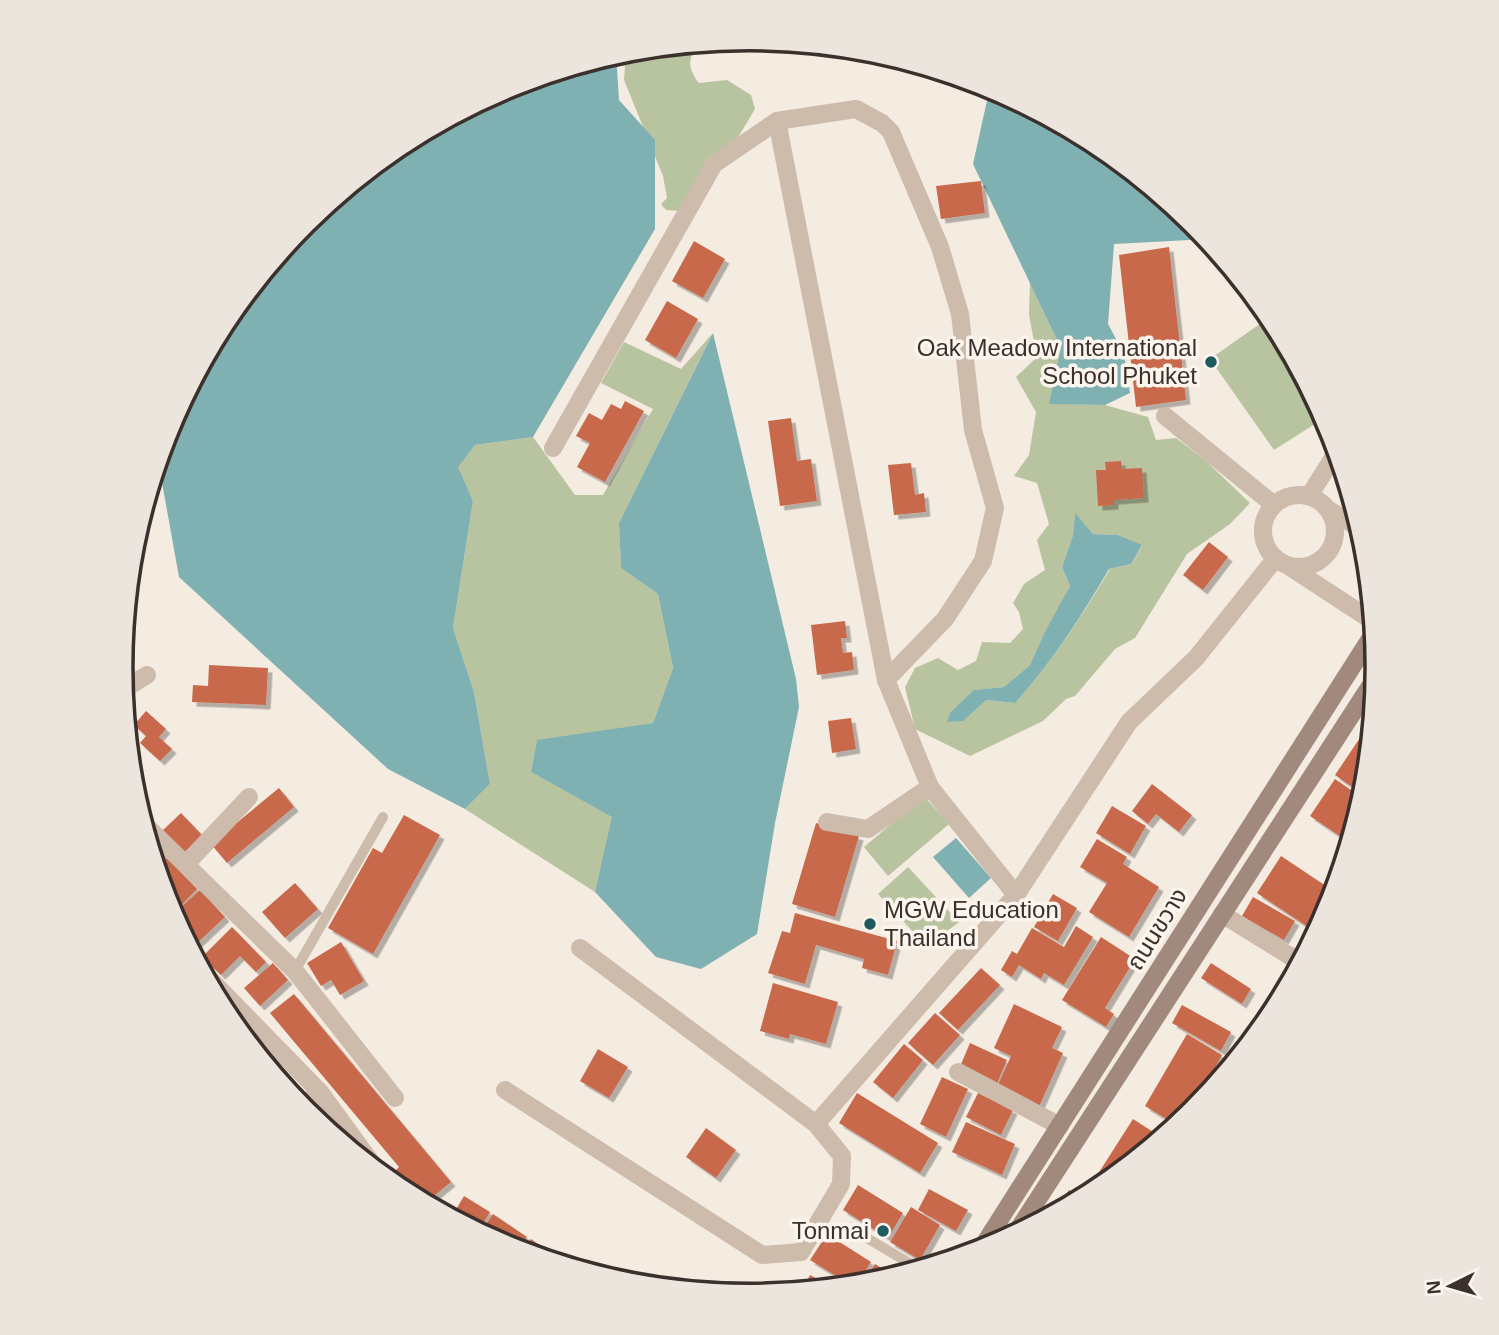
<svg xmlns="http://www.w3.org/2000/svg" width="1499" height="1335" viewBox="0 0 1499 1335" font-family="Arial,'Noto Sans Thai',sans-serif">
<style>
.green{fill:#b8c4a0;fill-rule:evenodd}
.water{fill:#7fb0b2}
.building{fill:#c8694b;filter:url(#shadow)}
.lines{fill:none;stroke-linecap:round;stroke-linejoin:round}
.service{stroke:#cdbbac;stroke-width:10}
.minor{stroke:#cdbbac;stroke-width:18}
.secondary{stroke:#a18a7d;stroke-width:18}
.poi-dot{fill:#1f5a5e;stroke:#fbf5ee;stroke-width:2.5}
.labels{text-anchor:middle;stroke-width:7;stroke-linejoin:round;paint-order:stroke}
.poi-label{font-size:24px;fill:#3b302b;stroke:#fbf5ee;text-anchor:end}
.street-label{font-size:24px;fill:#3b302b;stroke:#fbf5ee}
.rim{fill:none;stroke:#3b302b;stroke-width:3.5}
</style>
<defs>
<filter id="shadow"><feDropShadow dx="4.5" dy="4.5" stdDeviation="0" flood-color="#0004"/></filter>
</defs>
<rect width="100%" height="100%" fill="#f4ebe1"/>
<g class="green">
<path d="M 704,43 C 686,54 687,68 699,83 L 727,80 L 751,95 L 755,109 L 737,139 L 680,211 L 666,210 L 661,204 L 667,198 L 663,176 L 624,80 L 626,51 Z"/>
<path d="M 1030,282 L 1061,348 L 1066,404 L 1105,405 L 1148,417 L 1156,440 L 1176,438 L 1205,460 L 1250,503 L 1230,524 L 1187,554 L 1135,638 L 1115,649 L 1075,696 L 1066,699 L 1043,721 L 970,756 L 915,729 L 905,687 L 915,668 L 938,658 L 958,670 L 976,661 L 982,642 L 1010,643 L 1023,629 L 1019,612 L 1013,603 L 1024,584 L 1045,570 L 1037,540 L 1049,524 L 1037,483 L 1014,476 L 1029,455 L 1036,412 L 1016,377 L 1037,357 L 1029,315 ZM 1075,514 L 1093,534 L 1118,535 L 1142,546 L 1131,564 L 1110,569 C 1082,616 1052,662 1015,703 L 986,700 L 974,690 L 1004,687 L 1030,665 L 1070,586 L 1062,567 L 1073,535 Z"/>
<path d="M 1271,316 L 1326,417 L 1274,450 L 1210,359 Z"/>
<path d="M 713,333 L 619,523 L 621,568 L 658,594 L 673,668 L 653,723 L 537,741 L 531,772 L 613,817 L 595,892 L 465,809 L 490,784 L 474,692 L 453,628 L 473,501 L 457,467 L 475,445 L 533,437 L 575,495 L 603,495 L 653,409 L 601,383 L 624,342 L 681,369 Z"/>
<path d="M 924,796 L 949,824 L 888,876 L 864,847 Z"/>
<path d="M 908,867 L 959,922 L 927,947 L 878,894 Z"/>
</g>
<g class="water">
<path d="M 616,54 L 619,100 L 655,140 L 655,229 L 533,437 L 475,445 L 458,467 L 473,501 L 453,628 L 474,692 L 490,784 L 465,809 L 388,769 L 179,577 L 158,460 L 169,426 L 227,318 L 305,222 L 400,144 L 509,86 Z"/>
<path d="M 988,86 L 1099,145 L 1195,223 L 1208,239 L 1114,244 L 1108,324 L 1124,354 L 1130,393 L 1105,405 L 1049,404 L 1061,348 L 973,164 L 988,96 Z"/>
<path d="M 713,333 L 796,679 L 799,707 L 775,823 L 757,934 L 701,969 L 656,957 L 595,892 L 612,817 L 531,772 L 537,740 L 653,723 L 673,668 L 658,594 L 621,568 L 619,523 Z"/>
<path d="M 1075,513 L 1093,534 L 1118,535 L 1142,545 L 1131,564 L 1109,569 C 1081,617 1052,662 1015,703 L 986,700 L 963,721 L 947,722 L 950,713 L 974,690 L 1004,687 L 1030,665 L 1045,632 L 1070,586 L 1062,567 L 1073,535 Z"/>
<path d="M 956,838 L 991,878 L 969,898 L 933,857 Z"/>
</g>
<g class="building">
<path d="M 981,181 L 985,213 L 941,219 L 936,186 Z"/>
<path d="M 694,241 L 725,259 L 703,298 L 672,281 Z"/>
<path d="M 1169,247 L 1186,400 L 1136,407 L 1119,255 Z"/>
<path d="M 667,301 L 698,319 L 676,358 L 645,340 Z"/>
<path d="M 625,401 L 644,411 L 605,482 L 577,467 L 590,443 L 576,436 L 589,413 L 602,420 L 611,404 L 621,409 Z"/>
<path d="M 791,418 L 797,461 L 811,459 L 817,501 L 780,506 L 768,421 Z"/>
<path d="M 1121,461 L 1122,469 L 1142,468 L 1144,498 L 1114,500 L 1114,505 L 1098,506 L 1096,470 L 1106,470 L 1105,462 Z"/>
<path d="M 911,463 L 915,495 L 924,493 L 926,512 L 894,515 L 888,465 Z"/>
<path d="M 1209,542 L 1228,557 L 1203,590 L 1183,575 Z"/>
<path d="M 845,621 L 847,638 L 841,638 L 843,653 L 852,652 L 854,670 L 817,675 L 811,625 Z"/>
<path d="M 209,665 L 268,668 L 266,705 L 192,702 L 193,685 L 208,686 Z"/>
<path d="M 146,711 L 166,729 L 159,737 L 172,749 L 160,761 L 140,743 L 146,736 L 134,725 Z"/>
<path d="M 1374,717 L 1366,791 L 1365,796 L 1335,775 Z"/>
<path d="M 851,718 L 856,749 L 832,753 L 828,721 Z"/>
<path d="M 1335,779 L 1364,799 L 1350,843 L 1310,816 Z"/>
<path d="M 1152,784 L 1192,815 L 1179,832 L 1156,814 L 1148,824 L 1132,811 Z"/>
<path d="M 279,788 L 294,807 L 227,863 L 211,844 Z"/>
<path d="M 1112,806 L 1146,826 L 1130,854 L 1096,833 Z"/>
<path d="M 181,813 L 202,835 L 183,854 L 162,831 Z"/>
<path d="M 404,815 L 440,835 L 373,954 L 328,928 L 373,848 L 382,853 Z"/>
<path d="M 816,823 L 859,836 L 835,917 L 792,904 Z"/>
<path d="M 145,831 L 167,853 L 155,864 Z"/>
<path d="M 1097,839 L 1127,857 L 1123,864 L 1159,887 L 1129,937 L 1089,912 L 1107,883 L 1080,867 Z"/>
<path d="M 1281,856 L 1332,890 L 1308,927 L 1257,893 Z"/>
<path d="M 167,858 L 197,889 L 172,915 L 156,869 Z"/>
<path d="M 295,883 L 318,909 L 285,938 L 262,912 Z"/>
<path d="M 200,890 L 225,917 L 193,947 L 184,937 L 172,915 Z"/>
<path d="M 1053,894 L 1077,908 L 1058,941 L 1034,927 Z"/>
<path d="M 1253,897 L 1295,921 L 1284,940 L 1242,916 Z"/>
<path d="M 795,913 L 897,941 L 888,975 L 862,968 L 864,959 L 816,945 L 805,984 L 768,973 L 782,931 L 790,933 Z"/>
<path d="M 1076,926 L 1093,937 L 1064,985 L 1044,973 L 1041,979 L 1019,965 L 1012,977 L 1001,970 L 1012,951 L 1017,954 L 1032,928 L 1064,947 Z"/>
<path d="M 232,927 L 266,962 L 256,972 L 240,956 L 221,975 L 202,957 Z"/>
<path d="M 1101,937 L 1135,959 L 1105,1008 L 1114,1014 L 1106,1027 L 1062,1000 Z"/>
<path d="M 341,942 L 364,981 L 340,995 L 331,980 L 321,986 L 307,963 Z"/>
<path d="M 273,963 L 288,980 L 260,1006 L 244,988 Z"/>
<path d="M 1211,963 L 1251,989 L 1242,1004 L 1201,978 Z"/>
<path d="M 981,968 L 1000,985 L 958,1030 L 939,1013 Z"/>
<path d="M 773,983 L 838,1002 L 826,1044 L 790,1034 L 789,1039 L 760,1031 Z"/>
<path d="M 294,994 L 451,1182 L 429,1200 L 416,1184 L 410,1190 L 394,1172 L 399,1167 L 270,1013 Z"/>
<path d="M 1014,1004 L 1062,1027 L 1052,1048 L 1063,1053 L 1038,1109 L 996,1089 L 1011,1056 L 994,1048 Z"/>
<path d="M 1182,1005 L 1231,1032 L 1221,1051 L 1172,1023 Z"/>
<path d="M 935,1013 L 960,1035 L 933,1065 L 908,1043 Z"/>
<path d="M 1187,1034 L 1222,1055 L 1187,1118 L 1178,1126 L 1145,1106 Z"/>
<path d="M 254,1035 L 289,1084 L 284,1088 L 246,1040 Z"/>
<path d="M 970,1043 L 1007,1060 L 996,1086 L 959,1069 Z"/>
<path d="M 904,1044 L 923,1060 L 893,1098 L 873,1082 Z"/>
<path d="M 598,1049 L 628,1067 L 609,1098 L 580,1081 Z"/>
<path d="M 942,1077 L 968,1089 L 946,1137 L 920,1124 Z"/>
<path d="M 857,1093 L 938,1143 L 920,1173 L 839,1123 Z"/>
<path d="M 978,1093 L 1013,1110 L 1001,1135 L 966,1117 Z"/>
<path d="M 1133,1119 L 1161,1137 L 1157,1143 L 1107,1184 L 1096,1177 Z"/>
<path d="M 966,1122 L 1015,1144 L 1002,1175 L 952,1152 Z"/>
<path d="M 706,1128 L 736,1150 L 716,1178 L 686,1157 Z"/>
<path d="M 858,1185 L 903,1213 L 888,1238 L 843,1210 Z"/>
<path d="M 929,1189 L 968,1210 L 956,1231 L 918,1210 Z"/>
<path d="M 1069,1190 L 1082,1199 L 1050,1216 Z"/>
<path d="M 464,1196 L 490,1212 L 478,1232 L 451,1218 Z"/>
<path d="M 911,1207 L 940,1225 L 920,1260 L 890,1242 Z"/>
<path d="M 493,1214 L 527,1237 L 518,1251 L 480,1233 Z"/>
<path d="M 827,1234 L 871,1262 L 856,1286 L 852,1286 L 810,1260 Z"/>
<path d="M 531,1239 L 570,1267 L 522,1253 Z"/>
<path d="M 875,1264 L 896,1277 L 862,1285 Z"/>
<path d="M 810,1275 L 835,1288 L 802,1291 Z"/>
</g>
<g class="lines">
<g class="service">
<path d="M 295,971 L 383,817"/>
<path d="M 855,1231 L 921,1270"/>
</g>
<g class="minor">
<path d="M 777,121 L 886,680 L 930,787 L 1016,895"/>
<path d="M 1165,416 L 1274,505"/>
<path d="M 553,448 L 714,164 L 777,121 L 856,109 L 882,123 L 891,132 L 940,247 L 960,314 L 973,430 L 995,508 L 983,561 L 945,619 L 886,680"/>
<circle cx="1299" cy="531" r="36"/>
<path d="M 1309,496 L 1338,450"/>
<path d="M 1329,510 L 1361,529"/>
<path d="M 1290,567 L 1374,622"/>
<path d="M 123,693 L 124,689 L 147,675"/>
<path d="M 142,822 L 295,971 L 395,1098"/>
<path d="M 827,822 L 868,829 L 930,787"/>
<path d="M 186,864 L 249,797"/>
<path d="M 1222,914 L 1301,963"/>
<path d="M 201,970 L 320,1092 L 379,1173"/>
<path d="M 958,1072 L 1060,1126"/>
<path d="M 505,1090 L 762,1255 L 801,1252 L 841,1184 L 842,1156 L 816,1124 L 580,948"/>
<path d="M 301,1108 L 320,1092"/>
<path d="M 816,1124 L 1016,895 L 1129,722 L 1196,658 L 1275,559"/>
</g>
<g class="secondary">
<path d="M 1014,1236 L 1378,674"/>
<path d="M 979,1252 L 1375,631"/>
</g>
</g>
<g class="poi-dot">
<circle cx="1211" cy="362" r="7"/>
<circle cx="870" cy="924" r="7"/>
<circle cx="883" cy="1231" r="7"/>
</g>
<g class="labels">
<g class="poi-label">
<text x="1197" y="356">Oak Meadow International<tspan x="1197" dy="28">School Phuket</tspan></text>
<text x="884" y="918" text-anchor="start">MGW Education<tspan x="884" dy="28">Thailand</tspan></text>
<text x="869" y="1239">Tonmai</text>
</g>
<g class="street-label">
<text transform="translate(1157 929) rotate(-58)" y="8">ถนนขวาง</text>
</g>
</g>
<path d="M0 0H1499V1335H0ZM133 667a616 616 0 1 1 1232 0a616 616 0 1 1-1232 0Z" fill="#ece5de" fill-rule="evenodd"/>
<path class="rim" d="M133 667a616 616 0 1 1 1232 0a616 616 0 1 1-1232 0Z"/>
<g transform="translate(1450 1286) rotate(265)" stroke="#fbf5ee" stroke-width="5" paint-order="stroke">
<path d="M0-5L12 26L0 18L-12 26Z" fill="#3b302b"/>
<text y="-10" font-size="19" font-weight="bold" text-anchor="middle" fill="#3b302b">N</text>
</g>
</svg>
